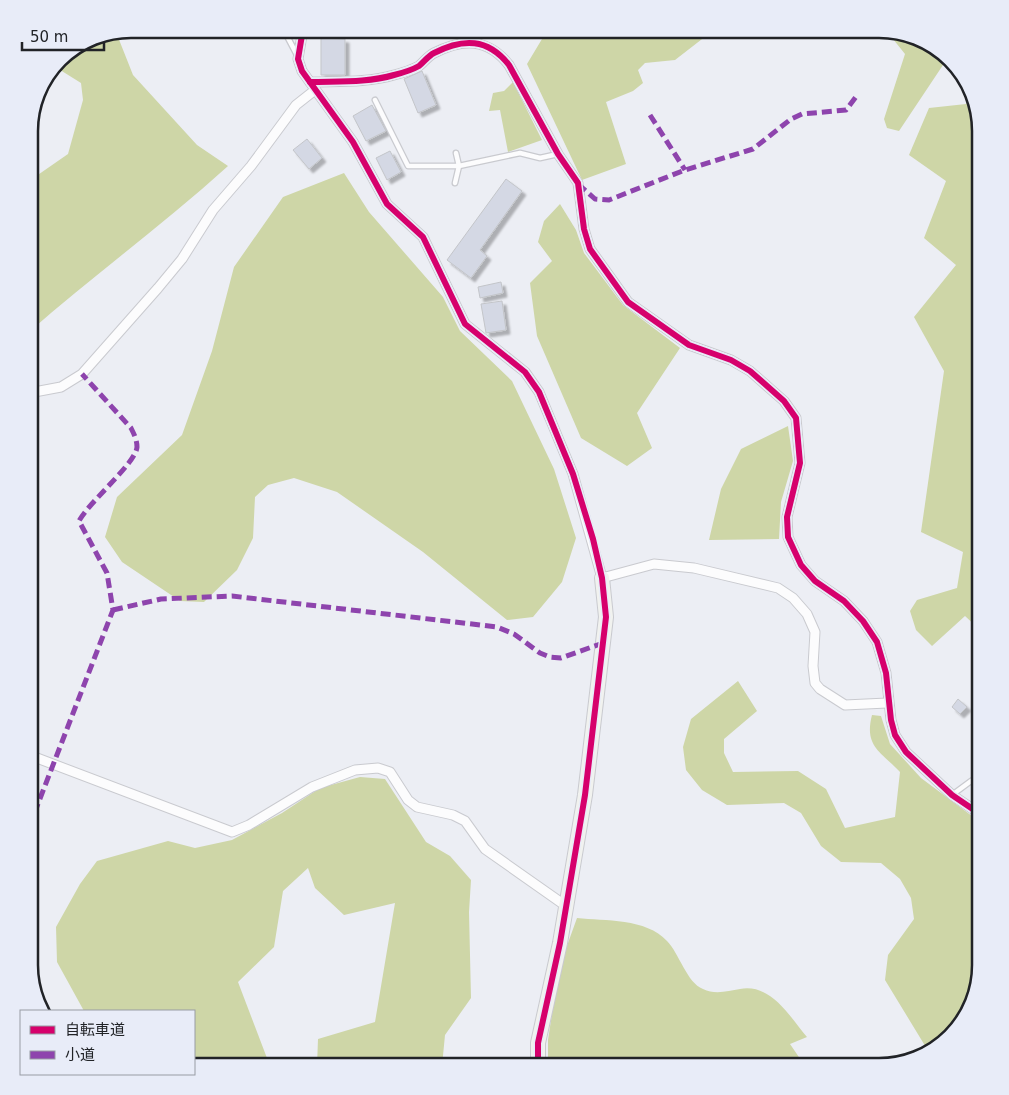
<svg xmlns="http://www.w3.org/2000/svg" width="1009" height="1095" viewBox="0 0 1009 1095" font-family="'DejaVu Sans','Noto Sans JP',sans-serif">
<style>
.green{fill:#ced6a7}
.building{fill:#d4d8e4;stroke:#c3c5c9;filter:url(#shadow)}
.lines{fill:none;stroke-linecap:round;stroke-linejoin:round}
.lane-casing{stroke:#c9cacf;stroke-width:7}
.street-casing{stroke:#c9cacf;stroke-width:11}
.secondary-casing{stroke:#c9cacf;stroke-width:16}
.lane{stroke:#fcfcfd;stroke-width:4.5}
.street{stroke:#fcfcfd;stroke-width:9}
.secondary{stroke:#f1f2ef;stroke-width:14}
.quiet{stroke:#8e44ad;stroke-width:5;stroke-dasharray:10 5;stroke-linecap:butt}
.cycleway-casing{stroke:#e8ecf8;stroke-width:9}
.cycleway{stroke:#d6006c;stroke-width:6}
.rim{fill:none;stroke:#212327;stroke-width:2.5}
</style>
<defs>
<filter id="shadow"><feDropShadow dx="4" dy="4" stdDeviation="1" flood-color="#0004"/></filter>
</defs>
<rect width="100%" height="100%" fill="#eceef4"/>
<g class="green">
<path d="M 548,29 L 715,29 L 675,60 L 645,63 L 638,70 L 643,83 L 633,91 L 606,102 L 626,164 L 582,180 L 527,64 Z"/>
<path d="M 783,29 L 884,29 L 924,39 L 947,59 L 899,131 L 887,128 L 884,119 L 905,54 L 885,29 L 797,39 Z"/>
<path d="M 116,32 L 133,75 L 197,145 L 228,166 C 164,224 94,275 29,332 L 29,174 L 32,179 L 68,154 L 83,100 L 81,83 L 57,68 L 50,71 C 69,47 86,38 116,32 Z"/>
<path d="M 513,82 L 542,140 L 508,152 L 500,110 L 489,111 L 493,93 L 504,91 Z"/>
<path d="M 969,98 L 980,131 L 980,630 L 965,616 L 932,646 L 916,630 L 910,611 L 917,600 L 957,588 L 963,552 L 921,532 L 944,371 L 914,317 L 956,265 L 924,238 L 946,181 L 909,155 L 929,108 L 966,104 Z"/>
<path d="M 344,173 L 369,212 L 443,297 L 460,331 L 512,381 L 554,469 L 576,538 L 562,582 L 533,617 L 507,620 L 423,552 L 337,492 L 294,478 L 268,485 L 255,497 L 253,538 L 237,570 L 204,602 L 180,601 L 122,562 L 105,537 L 117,497 L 182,435 L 212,351 L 234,267 L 283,197 Z"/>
<path d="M 560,204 L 576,230 L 584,253 L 623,305 L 680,348 L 637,413 L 652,448 L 627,466 L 581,438 L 537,336 L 530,283 L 552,261 L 538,242 L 544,221 Z"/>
<path d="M 788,426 L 793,461 L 781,502 L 779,539 L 709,540 L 721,489 L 741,449 Z"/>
<path d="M 738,681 L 757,711 L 724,739 L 724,753 L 733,772 L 798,771 L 826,789 L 845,828 L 895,817 L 900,772 C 880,751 864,746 872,715 L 881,716 L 890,744 L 921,778 L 980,822 L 980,964 L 970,1009 L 941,1045 L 927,1049 L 885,980 L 888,955 L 914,919 L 911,898 L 900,879 L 881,863 L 841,862 L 821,846 L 801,813 L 784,803 L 727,805 L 702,790 L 686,770 L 683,747 L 691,719 Z"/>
<path d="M 360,777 L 385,779 L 426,842 L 450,856 L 471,880 L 469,912 L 471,998 L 445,1035 L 442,1066 L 317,1066 L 318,1039 L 375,1022 L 395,903 L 344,915 L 315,888 L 308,868 L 283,891 L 274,947 L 238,982 L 270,1066 L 194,1066 L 194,1011 L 84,1011 L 57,962 L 56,927 L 80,884 L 97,861 L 168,841 L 195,848 L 232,840 L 282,813 L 320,788 Z"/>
<path d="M 577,918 C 605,921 646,918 667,941 C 679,953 687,983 703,989 C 715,995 728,991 740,989 C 771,983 790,1017 807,1037 L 790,1044 L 805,1066 L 548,1066 L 548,1040 L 559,968 Z"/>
</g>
<g class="building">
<path d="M 321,38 L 345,39 L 345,75 L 321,75 Z"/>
<path d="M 422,71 L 436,105 L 418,113 L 404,79 Z"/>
<path d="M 372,105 L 386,131 L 366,141 L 353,116 Z"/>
<path d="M 307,139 L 322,158 L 309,169 L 293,150 Z"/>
<path d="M 390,151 L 401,172 L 387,180 L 376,158 Z"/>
<path d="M 506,179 L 522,191 L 480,250 L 487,256 L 471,278 L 447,260 Z"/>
<path d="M 501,282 L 503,293 L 480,298 L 478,287 Z"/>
<path d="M 502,301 L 506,330 L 486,333 L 481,304 Z"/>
<path d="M 958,699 L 967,707 L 960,714 L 952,707 Z"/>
</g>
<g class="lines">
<defs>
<g id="lane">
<path d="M 281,29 L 287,36 L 297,55"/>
<path d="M 457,29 L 472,34"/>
<path d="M 375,100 L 408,166 L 459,166 L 520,153 L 540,158 L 558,154"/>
<path d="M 455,183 L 459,166 L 456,153"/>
<path d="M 952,795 L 971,781 L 980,776"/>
</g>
<g id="street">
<path d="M 303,29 L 298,59 L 302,71 L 353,142 L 387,204 L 423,237 L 465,324 L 525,372 L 539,392 L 573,474 L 602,578 L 654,564 L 694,568 L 778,588 L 793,598 L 807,614 L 815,632 L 813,666 L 815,683 L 820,689 L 845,705 L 887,703"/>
<path d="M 470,41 L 475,29"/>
<path d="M 310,82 C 338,81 367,83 394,75 C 402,73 412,70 419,66 C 424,62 428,56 434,53 C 463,38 488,38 509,65 L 558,154 L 578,183 L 584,229 L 590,249 L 628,302 L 689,345 L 731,360 L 750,371 L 784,401 L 796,418 L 800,463 L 787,517 L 788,537 L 801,565 L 815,581 L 844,601 L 863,621 L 877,642 L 886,673 L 891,720 L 895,735 L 906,752 L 952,795 L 980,814"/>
<path d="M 29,393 L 61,387 L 82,374 L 158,288 L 182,259 L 213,210 L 251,166 L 296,105 L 315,90"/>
<path d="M 29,755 L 232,832 L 249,825 L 312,787 L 355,770 L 378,768 L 390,772 L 408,800 L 417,807 L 453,815 L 465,821 L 485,849 L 566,906"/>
</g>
<path id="secondary" d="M 538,1066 L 538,1043 L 560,943 L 585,795 L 606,617 L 602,578"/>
</defs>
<use href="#lane" class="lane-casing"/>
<use href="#street" class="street-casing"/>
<use href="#secondary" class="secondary-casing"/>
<use href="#lane" class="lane"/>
<use href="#street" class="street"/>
<use href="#secondary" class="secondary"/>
<g class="quiet">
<path d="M 650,115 L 685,170"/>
<path d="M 578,184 L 595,199 L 609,200 L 685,170 L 753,149 L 791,119 L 802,114 L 846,110 L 858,94"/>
<path d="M 113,610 L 161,599 L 232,596 L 497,627 L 514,634 L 540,653 L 550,657 L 561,658 L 603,643"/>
<path d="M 29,827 L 113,610 L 107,573 L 79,521 C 89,502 136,463 137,447 C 137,440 134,434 131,428 L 82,374"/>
</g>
<defs>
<g id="cycleway">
<path d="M 303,29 L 298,59 L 302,71 L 353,142 L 387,204 L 423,237 L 465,324 L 525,372 L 539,392 L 573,474 L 593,539 L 602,578 L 606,617 L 585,795 L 560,943 L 538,1043 L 538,1066"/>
<path d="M 310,82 C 338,81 367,83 394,75 C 402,73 412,70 419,66 C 424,62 428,56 434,53 C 463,38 488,38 509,65 L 558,154 L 578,183 L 584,229 L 590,249 L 628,302 L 689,345 L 731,360 L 750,371 L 784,401 L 796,418 L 800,463 L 787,517 L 788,537 L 801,565 L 815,581 L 844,601 L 863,621 L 877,642 L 886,673 L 891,720 L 895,735 L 906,752 L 952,795 L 980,814"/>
</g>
</defs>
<use href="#cycleway" class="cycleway-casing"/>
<use href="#cycleway" class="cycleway"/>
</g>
<path d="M0 0H1009V1095H0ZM131 38H879A93 93 0 0 1 972 131V965A93 93 0 0 1 879 1058H131A93 93 0 0 1 38 965V131A93 93 0 0 1 131 38Z" fill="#e8ecf8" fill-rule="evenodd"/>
<path class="rim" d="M131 38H879A93 93 0 0 1 972 131V965A93 93 0 0 1 879 1058H131A93 93 0 0 1 38 965V131A93 93 0 0 1 131 38Z"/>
<rect x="20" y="1010" width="175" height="65" fill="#e8ecf8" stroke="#989ca4"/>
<rect x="30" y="1026" width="25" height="8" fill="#d6006c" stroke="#989ca4"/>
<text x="65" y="1035" font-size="15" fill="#212327">自転車道</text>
<rect x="30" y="1051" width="25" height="8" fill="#8e44ad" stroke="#989ca4"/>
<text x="65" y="1060" font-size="15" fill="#212327">小道</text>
<path d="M22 42v8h82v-8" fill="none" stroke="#212327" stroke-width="2.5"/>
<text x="30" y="42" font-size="15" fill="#212327" stroke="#e8ecf8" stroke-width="4" paint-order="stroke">50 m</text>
</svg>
